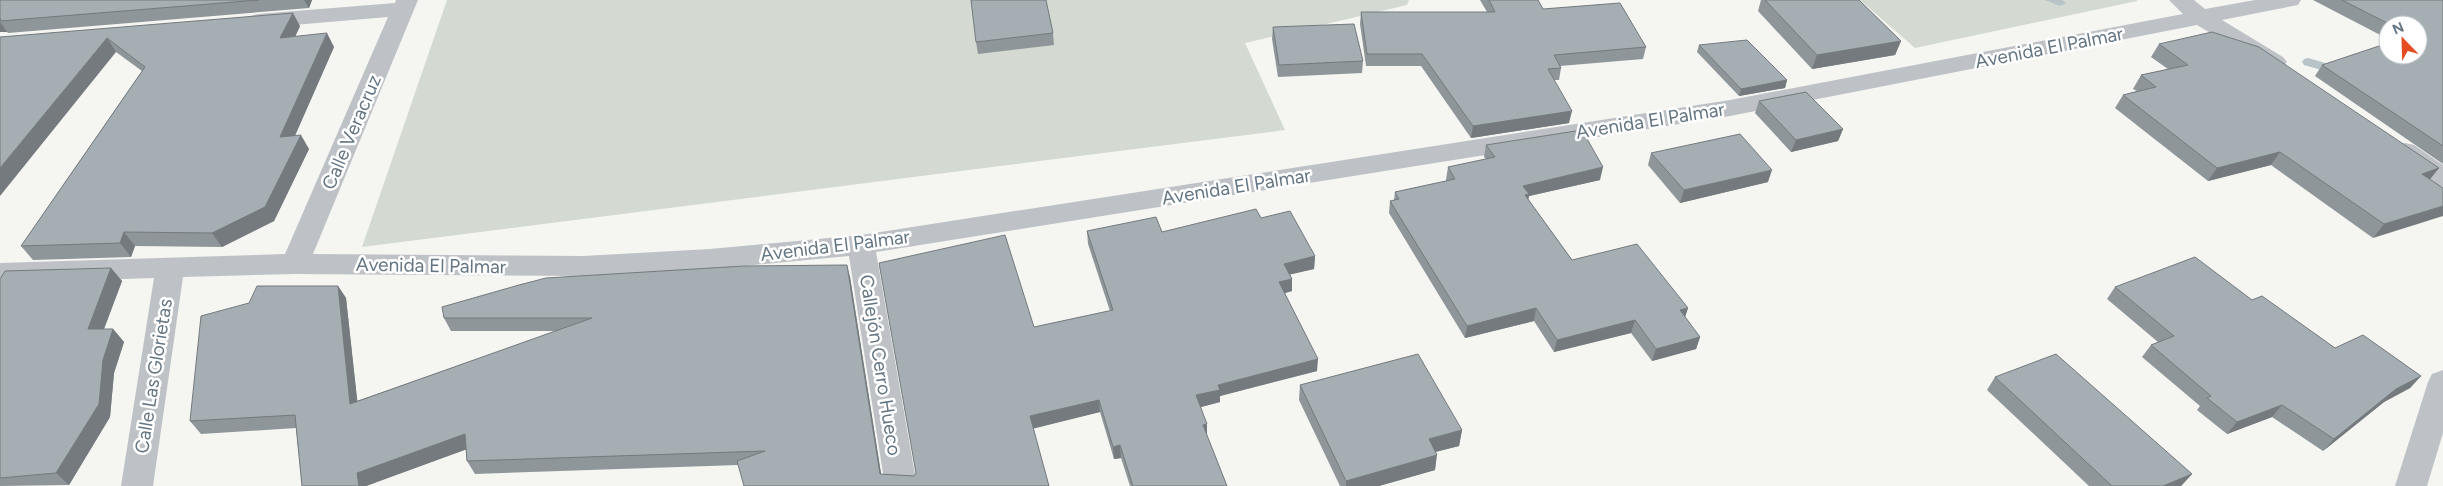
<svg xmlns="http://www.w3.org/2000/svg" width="2443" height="486" viewBox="0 0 2443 486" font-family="Figtree,sans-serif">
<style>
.green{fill:#d4dad1}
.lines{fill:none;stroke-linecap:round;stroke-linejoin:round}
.stream{fill:#b6c3c7;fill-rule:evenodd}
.minor{fill:#bec2c6;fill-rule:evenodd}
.wall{fill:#8e969a}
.shaded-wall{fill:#747a7d}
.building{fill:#a5aeb3;stroke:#747a7d}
.labels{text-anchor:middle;stroke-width:5;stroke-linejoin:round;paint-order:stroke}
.street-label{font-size:19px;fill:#647683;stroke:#fff}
</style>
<rect width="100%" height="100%" fill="#f5f5f1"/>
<g class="green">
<path d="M 447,0 L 1409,0 L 1407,5 L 1245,43 L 1285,130 L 362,247 Z"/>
<path d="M 1860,0 L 2137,0 L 2137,1 L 1915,48 Z"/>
</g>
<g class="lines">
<g class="stream">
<path d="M 2045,0 L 2062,0 L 2066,3 L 2060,6 Z"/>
<path d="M 2308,58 L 2343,68 L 2345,71 L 2339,75 L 2304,65 L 2302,62 L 2304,59 Z"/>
</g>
<g class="minor">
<path d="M 396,0 L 418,0 L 313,254 L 583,256 L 710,249 L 861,235 L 1730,100 L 2183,14 L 2169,0 L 2194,0 L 2205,9 L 2255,0 L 2301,0 L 2298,5 L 2222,20 L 2283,57 L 2287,62 L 2283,67 L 2275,69 L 2267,67 L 2197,25 L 1730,116 L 876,252 L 917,486 L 885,486 L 849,256 L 710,269 L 583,276 L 295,274 L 183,277 L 153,486 L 121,486 L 154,278 L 0,283 L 0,263 L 285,254 L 388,17 L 258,28 L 250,26 L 247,21 L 250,16 L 258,14 L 395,3 Z"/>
<path d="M 2405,143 L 2414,145 L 2443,165 L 2443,187 L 2434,184 L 2396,157 L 2392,151 L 2396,145 Z"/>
<path d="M 2443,370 L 2443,433 L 2427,486 L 2395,486 L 2428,382 L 2432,374 Z"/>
</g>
</g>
<g class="wall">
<path d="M 0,0 L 312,0 L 309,8 L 8,33 L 7,32 L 0,32 Z"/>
<path d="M 1480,0 L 1538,0 L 1543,9 L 1646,47 L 1643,59 L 1560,66 L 1561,68 L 1559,80 L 1554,80 L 1569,123 L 1471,138 L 1421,66 L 1366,66 L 1360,24 L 1361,12 L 1487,12 Z"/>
<path d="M 1761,0 L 1859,0 L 1901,41 L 1895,55 L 1812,69 L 1758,11 Z"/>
<path d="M 2313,0 L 2443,0 L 2443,164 L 2315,76 L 2322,65 L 2418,55 L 2418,25 L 2388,25 L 2388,39 Z"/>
<path d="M 300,26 L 295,37 L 334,47 L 295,136 L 309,149 L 274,221 L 222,247 L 135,246 L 131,257 L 33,260 L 21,246 L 142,71 L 116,52 L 0,37 Z"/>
<path d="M 1273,27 L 1363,61 L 1362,73 L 1278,77 L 1272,39 Z"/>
<path d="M 1053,33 L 1054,45 L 978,54 L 976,42 Z"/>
<path d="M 2159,44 L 2439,168 L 2373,238 L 2271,165 L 2208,181 L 2115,108 L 2123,95 L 2137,91 L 2133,89 L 2141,75 L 2168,69 L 2151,57 Z"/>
<path d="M 1699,45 L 1787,80 L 1785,88 L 1739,96 L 1697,52 Z"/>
<path d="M 1759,101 L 1843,129 L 1838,141 L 1791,152 L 1755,113 Z"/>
<path d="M 1486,145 L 1600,180 L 1529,196 L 1528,199 L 1572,260 L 1688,308 L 1685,317 L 1700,337 L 1696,349 L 1652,361 L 1631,333 L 1554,352 L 1534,321 L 1465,338 L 1389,213 L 1390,201 L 1394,200 L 1395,192 L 1446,181 L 1446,180 L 1448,167 L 1486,159 L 1484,157 Z"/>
<path d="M 1651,153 L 1768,182 L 1680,203 L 1648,165 Z"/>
<path d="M 1261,218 L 1315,256 L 1314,269 L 1290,274 L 1292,291 L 1285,293 L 1317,371 L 1220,396 L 1220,402 L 1201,407 L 1207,436 L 1227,486 L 1130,486 L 1121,458 L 1114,459 L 1100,412 L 1033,428 L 1049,486 L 738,465 L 475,474 L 467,461 L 466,449 L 366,486 L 302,486 L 296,428 L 201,434 L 190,421 L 338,286 L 346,298 L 357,401 L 557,331 L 451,331 L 444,318 L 850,277 L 881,474 L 914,476 L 1034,327 L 1110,311 L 1088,244 L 1087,231 L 1162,232 Z"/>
<path d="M 111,268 L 122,281 L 104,329 L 113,329 L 124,342 L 114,373 L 110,417 L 69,485 L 0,486 L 0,279 Z"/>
<path d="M 2115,287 L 2252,300 L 2335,348 L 2421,376 L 2410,388 L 2384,402 L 2323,451 L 2272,417 L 2227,434 L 2197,410 L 2200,406 L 2142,357 L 2151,345 L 2158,342 L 2107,299 Z"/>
<path d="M 1995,377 L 2192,474 L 2181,486 L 2089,486 L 1987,390 Z"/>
<path d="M 1300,385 L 1462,430 L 1459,446 L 1436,452 L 1435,470 L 1379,486 L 1340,486 L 1299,400 Z"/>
</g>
<g class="shaded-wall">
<path d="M 304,0 L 312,0 L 309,8 Z"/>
<path d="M 293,13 L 300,26 L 288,52 L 280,38 Z"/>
<path d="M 0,22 L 7,32 L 0,32 Z"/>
<path d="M 327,33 L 334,47 L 288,151 L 280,137 Z"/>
<path d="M 107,38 L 116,52 L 0,196 L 0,168 Z"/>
<path d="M 1901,41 L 1895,55 L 1812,69 L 1817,55 Z"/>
<path d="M 1787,80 L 1785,88 L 1739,96 L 1741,89 Z"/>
<path d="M 1572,111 L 1569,123 L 1471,138 L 1473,126 Z"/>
<path d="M 1843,129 L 1838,141 L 1791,152 L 1796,140 Z"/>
<path d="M 301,135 L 309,149 L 274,221 L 222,247 L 212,233 Z"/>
<path d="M 2280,152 L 2271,165 L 2208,181 L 2217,168 Z"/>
<path d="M 1603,167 L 1600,180 L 1529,196 L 1527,206 L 1523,186 Z"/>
<path d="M 2439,168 L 2428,182 L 2422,174 Z"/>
<path d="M 1772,170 L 1768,182 L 1680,203 L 1684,190 Z"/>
<path d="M 2443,206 L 2443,216 L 2373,238 L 2384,224 Z"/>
<path d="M 124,232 L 135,246 L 131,257 L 120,243 Z"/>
<path d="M 1315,256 L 1314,269 L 1284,276 L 1284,264 Z"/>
<path d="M 847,265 L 850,277 L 883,486 L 880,474 Z"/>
<path d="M 111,268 L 122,281 L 99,342 L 88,329 Z"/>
<path d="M 1292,279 L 1292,291 L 1278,295 L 1279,282 Z"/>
<path d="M 338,286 L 346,298 L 359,416 L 350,404 Z"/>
<path d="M 1536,308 L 1534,321 L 1465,338 L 1467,326 Z"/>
<path d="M 1688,308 L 1684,320 L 1680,310 Z"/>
<path d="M 1635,320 L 1631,333 L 1554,352 L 1557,340 Z"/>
<path d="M 113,329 L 124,342 L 114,373 L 110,417 L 69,485 L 56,473 L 103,360 Z"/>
<path d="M 1700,337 L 1696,349 L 1652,361 L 1656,349 Z"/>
<path d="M 1318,359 L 1317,371 L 1220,396 L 1220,402 L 1197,408 L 1196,395 L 1218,385 Z"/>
<path d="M 2421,376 L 2410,388 L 2384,402 L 2323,451 L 2334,439 L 2396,389 Z"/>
<path d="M 1099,400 L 1100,412 L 1032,429 L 1030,416 Z"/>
<path d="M 2282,405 L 2272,417 L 2227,434 L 2237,422 Z"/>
<path d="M 1207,424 L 1207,437 L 1203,425 Z"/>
<path d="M 1462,430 L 1459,446 L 1426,454 L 1429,439 Z"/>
<path d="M 465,434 L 473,447 L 366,486 L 359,486 L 357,473 Z"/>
<path d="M 1120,445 L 1121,458 L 1114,459 L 1113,447 Z"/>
<path d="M 1437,455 L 1435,470 L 1379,486 L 1346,486 L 1346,481 Z"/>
<path d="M 2192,474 L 2181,486 L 2163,486 Z"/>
</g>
<g class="building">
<path d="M 0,0 L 259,0 L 0,21 L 1,19 L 0,19 Z"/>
<path d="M 971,0 L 1046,0 L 1053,33 L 976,42 Z"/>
<path d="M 1489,0 L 1538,0 L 1543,9 L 1620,3 L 1646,47 L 1554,55 L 1561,68 L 1548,69 L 1572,111 L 1473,126 L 1422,54 L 1367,54 L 1361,12 L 1495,12 Z"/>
<path d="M 1765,0 L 1859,0 L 1901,41 L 1817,55 Z"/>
<path d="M 2342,0 L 2443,0 L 2443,146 L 2322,65 L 2388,43 L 2388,55 L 2418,55 L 2418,25 L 2391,25 Z"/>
<path d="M 293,13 L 280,38 L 327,33 L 280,137 L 301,135 L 265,207 L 212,233 L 124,232 L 120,243 L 21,246 L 145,67 L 107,38 L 0,168 L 0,37 Z"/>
<path d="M 1354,24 L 1363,61 L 1279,65 L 1273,27 Z"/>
<path d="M 2212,32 L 2259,47 L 2439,168 L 2422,174 L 2443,188 L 2443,206 L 2384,224 L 2280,152 L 2217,168 L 2123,95 L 2156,87 L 2141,75 L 2188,65 L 2159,44 Z"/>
<path d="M 1747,40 L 1787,80 L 1741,89 L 1699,45 Z"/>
<path d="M 1806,92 L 1843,129 L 1796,140 L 1759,101 Z"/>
<path d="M 1582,130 L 1603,167 L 1523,186 L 1529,194 L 1525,195 L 1572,260 L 1637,244 L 1688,308 L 1680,310 L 1700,337 L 1656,349 L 1635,320 L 1557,340 L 1536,308 L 1467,326 L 1390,201 L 1399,199 L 1395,192 L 1455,179 L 1448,167 L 1495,157 L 1486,145 Z"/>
<path d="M 1740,134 L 1772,170 L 1684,190 L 1651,153 Z"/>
<path d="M 1256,209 L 1261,218 L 1290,211 L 1315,256 L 1284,264 L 1292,279 L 1279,282 L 1318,359 L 1218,385 L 1220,390 L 1196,395 L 1207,424 L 1203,425 L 1227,486 L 1133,486 L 1120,445 L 1113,447 L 1099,400 L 1030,416 L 1049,486 L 744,486 L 737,461 L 765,451 L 467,461 L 465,434 L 357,473 L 359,486 L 302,486 L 295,415 L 190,421 L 201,316 L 249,303 L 257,286 L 338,286 L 350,404 L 592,318 L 444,318 L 442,307 L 519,285 L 546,278 L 744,266 L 847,265 L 880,474 L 914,476 L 916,473 L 879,263 L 1005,235 L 1034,327 L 1113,310 L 1087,231 L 1156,217 L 1162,232 Z"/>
<path d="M 2195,257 L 2252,300 L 2262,296 L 2335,348 L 2363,335 L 2421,376 L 2396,389 L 2334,439 L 2282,405 L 2237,422 L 2207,398 L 2211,396 L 2151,345 L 2174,336 L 2115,287 Z"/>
<path d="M 111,268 L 88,329 L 113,329 L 103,360 L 99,404 L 56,473 L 0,478 L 0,279 L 5,271 Z"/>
<path d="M 1418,354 L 1462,430 L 1429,439 L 1437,455 L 1346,481 L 1300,385 Z"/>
<path d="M 2056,354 L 2192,474 L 2163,486 L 2112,486 L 1995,377 Z"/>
</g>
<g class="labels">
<g class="street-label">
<text transform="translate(2049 47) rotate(-11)" y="7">Avenida El Palmar</text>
<text transform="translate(1650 120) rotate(-9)" y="7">Avenida El Palmar</text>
<text transform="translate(351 132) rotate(-67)" y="7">Calle Veracruz</text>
<text transform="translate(1236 186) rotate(-9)" y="7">Avenida El Palmar</text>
<text transform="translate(835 245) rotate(-7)" y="7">Avenida El Palmar</text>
<text transform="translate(431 265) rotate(1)" y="7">Avenida El Palmar</text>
<text transform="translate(881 365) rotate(81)" y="7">Callejón Cerro Hueco</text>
<text transform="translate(153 376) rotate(-81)" y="7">Calle Las Glorietas</text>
</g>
</g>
<g transform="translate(2403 40) rotate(337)"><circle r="24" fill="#ffffff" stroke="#c1c8cd"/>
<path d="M0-4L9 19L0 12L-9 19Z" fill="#e64c21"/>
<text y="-8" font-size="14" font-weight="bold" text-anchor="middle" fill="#647683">N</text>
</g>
</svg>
